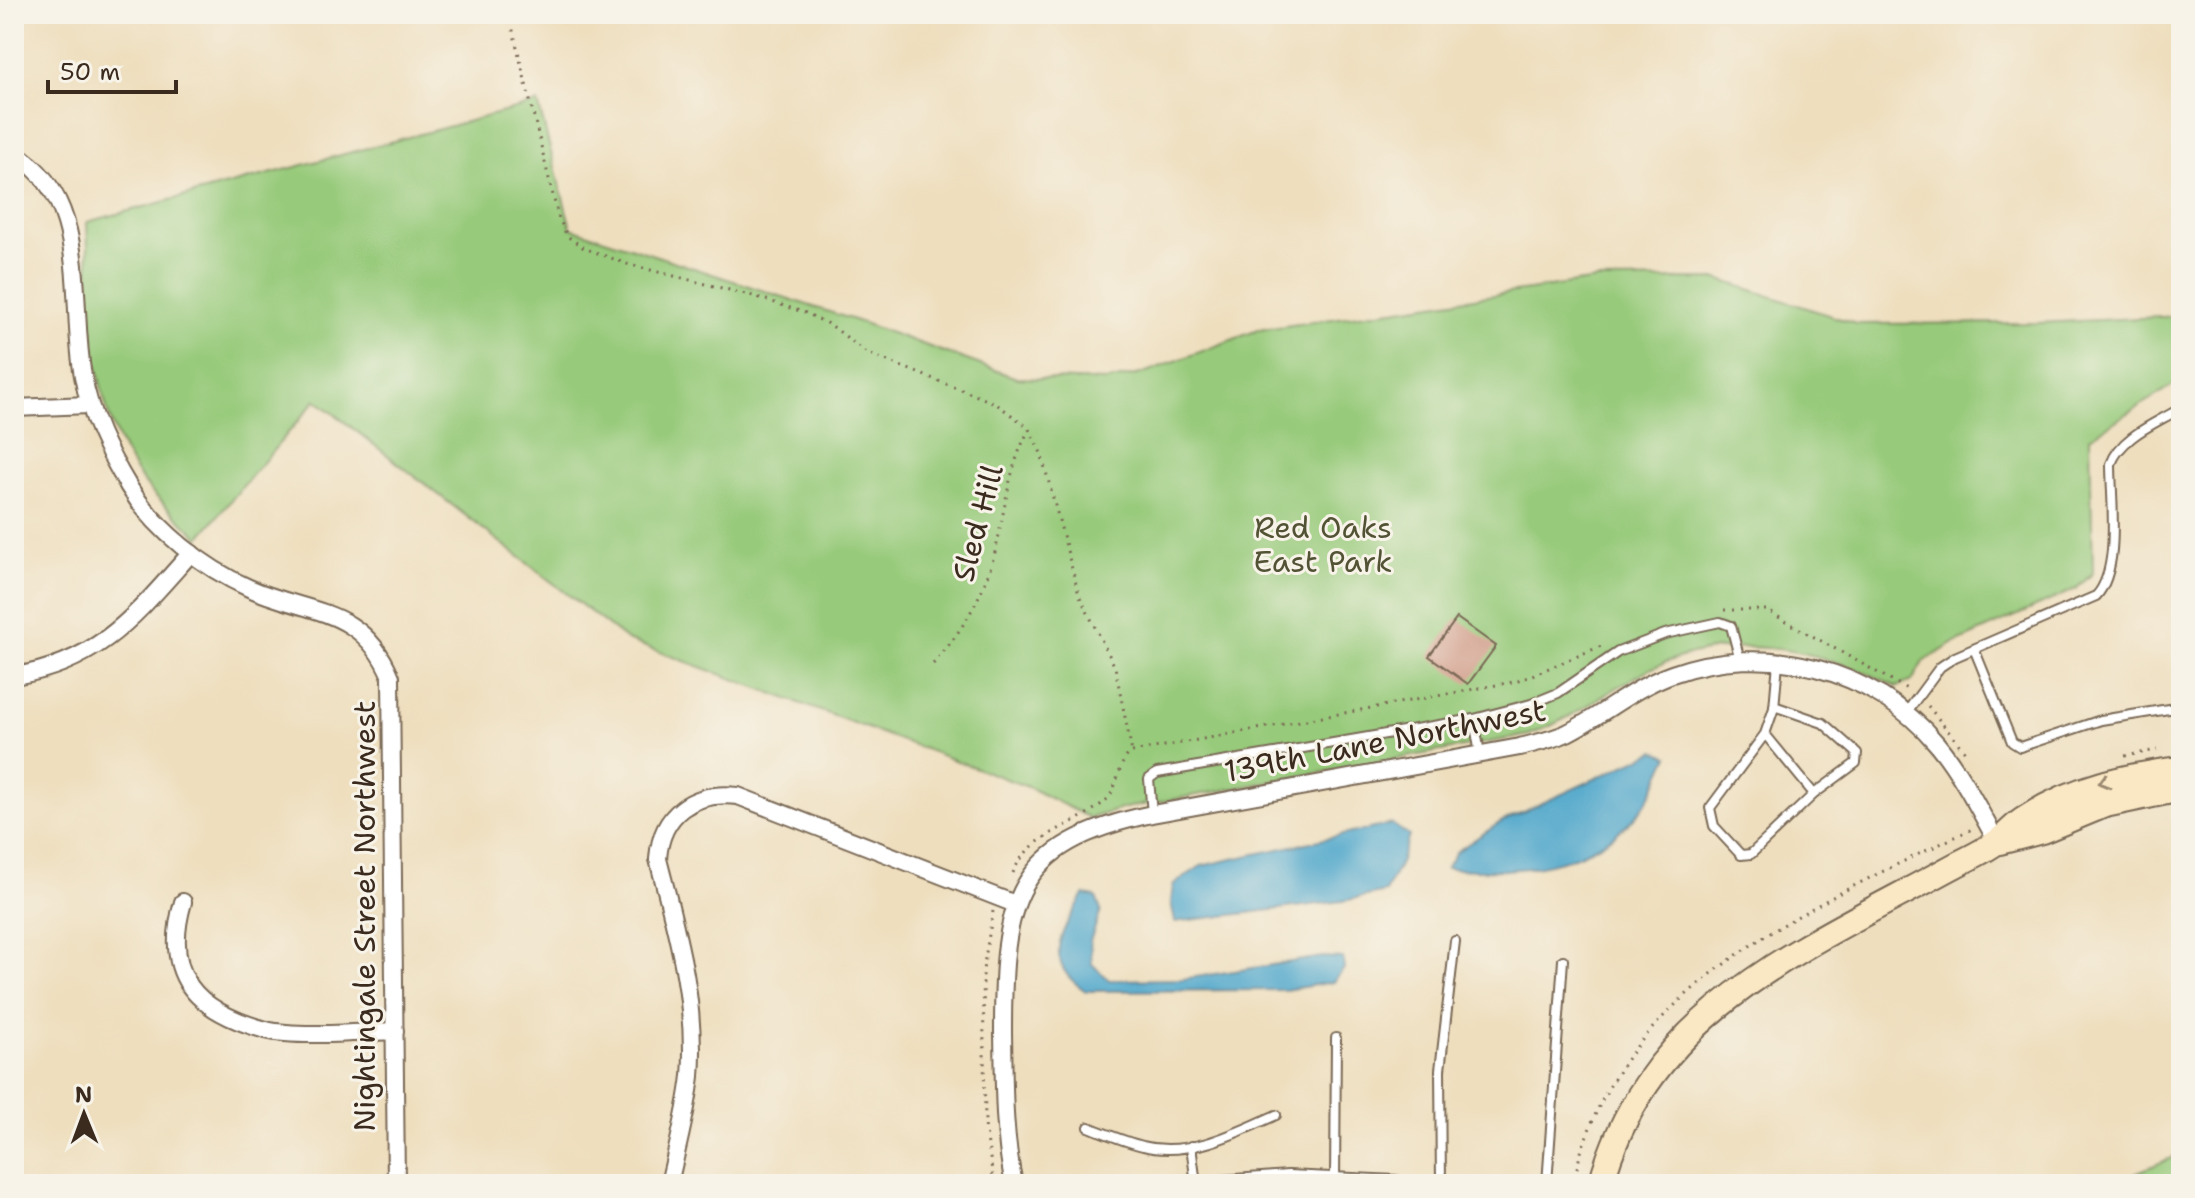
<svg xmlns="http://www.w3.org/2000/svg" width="2195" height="1198" viewBox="0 0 2195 1198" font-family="'Shantell Sans',sans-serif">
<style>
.green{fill:#97ca7a;stroke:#697a4c;stroke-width:2}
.water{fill:#4ea6cb;stroke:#446874;stroke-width:2}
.building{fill:#cf9885}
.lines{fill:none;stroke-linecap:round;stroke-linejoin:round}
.lane-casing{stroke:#7a6956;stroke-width:12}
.street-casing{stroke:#7a6956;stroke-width:20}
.secondary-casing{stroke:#7a6956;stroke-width:28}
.path{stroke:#7a6956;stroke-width:3;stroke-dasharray:2 6;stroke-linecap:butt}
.lane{stroke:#fff;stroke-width:8}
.street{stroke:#fff;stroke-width:16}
.secondary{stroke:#fae7c3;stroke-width:24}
.oneway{stroke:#9a8870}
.labels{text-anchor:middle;stroke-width:6;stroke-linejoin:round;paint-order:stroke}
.street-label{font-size:30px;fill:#3b2a1e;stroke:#f7f3e8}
.park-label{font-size:30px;fill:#525235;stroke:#f7f3e8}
</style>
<rect width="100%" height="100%" fill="#f7f3e8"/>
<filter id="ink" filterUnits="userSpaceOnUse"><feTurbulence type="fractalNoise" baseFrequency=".0125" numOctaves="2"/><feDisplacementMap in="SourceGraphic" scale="16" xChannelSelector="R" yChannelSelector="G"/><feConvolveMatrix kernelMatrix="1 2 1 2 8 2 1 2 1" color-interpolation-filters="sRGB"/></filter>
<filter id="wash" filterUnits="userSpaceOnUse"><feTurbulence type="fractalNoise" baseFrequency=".006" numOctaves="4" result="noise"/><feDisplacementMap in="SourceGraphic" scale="32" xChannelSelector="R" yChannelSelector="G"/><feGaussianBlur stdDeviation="1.8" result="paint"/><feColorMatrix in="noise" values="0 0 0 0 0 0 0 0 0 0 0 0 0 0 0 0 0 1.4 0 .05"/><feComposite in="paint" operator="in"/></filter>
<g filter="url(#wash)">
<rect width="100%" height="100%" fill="#eedebd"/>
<g class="green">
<path d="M 538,103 L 571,228 L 860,322 L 1017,378 L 1106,381 L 1141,374 L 1258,330 L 1596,280 L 1718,279 L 1856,324 L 2038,323 L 2181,316 L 2181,380 L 2090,437 L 2093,573 L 2076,589 L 1953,644 L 1923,662 L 1912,681 L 1897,687 C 1816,646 1721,628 1637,676 C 1601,696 1569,720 1529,735 L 1125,808 L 1090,818 L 1028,787 L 627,640 L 316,400 L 199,538 C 183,522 166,507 151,491 C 87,417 91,313 87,222 Z"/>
<path d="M 2181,1154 L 2181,1184 L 2109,1184 Z"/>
</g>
<g class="water">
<path d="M 1655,751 L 1669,756 C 1660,773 1653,796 1640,811 C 1591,869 1516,875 1446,868 L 1456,852 L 1501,822 Z"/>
<path d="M 1392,824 L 1409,836 L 1400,863 L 1385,892 L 1343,901 L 1175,922 L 1171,902 L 1173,885 L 1201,866 Z"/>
<path d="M 1084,895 L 1096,897 L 1101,911 L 1090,941 L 1092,964 L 1109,980 L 1183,979 L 1322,957 L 1343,958 L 1344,969 L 1333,982 L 1285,990 L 1086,991 C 1041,962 1060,933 1084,895 Z"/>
</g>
<g id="blocks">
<path class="building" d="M 1457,618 L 1496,646 L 1468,684 L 1429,656 Z"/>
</g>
</g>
<g filter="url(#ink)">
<use href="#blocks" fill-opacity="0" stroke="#7a6956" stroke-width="2"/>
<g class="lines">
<defs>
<g id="lane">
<path d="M 1975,651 L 2012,742 L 2020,747 L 2101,720 L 2181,707"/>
<path d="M 1774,706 L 1823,723 L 1857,753 L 1856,763 L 1814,794"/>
<path d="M 1906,713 L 1940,667 L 1955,657 L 2096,596 C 2121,570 2111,500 2111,464 C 2121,436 2157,423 2181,408"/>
<path d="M 1474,719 L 1480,754"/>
<path d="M 1765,734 L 1814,794 L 1751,854 L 1741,855 L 1714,826 L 1710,808 L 1765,734 L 1774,708 L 1778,662"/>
<path d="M 1152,814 L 1149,779 L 1157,773 L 1474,719 L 1531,704 L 1558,693 L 1618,652 L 1665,634 L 1720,622 L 1731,626 L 1740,660"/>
<path d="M 1089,1127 C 1107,1134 1125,1142 1143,1146 C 1188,1158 1236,1133 1276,1115"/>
<path d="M 1191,1146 L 1196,1184"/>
<path d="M 1335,1182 L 1336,1038"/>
<path d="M 1441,1184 L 1440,1070 L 1455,941"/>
<path d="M 1547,1184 L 1563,960"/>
</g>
<g id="street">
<path d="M 14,153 C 92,199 69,301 83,376 C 90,416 108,452 129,487 C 155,530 204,568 249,588 C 310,615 362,606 391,677 L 396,1184"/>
<path d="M 14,408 L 89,405"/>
<path d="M 14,676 C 100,663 137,613 191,553"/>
<path d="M 183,902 C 162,975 195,1011 266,1030 C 297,1038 361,1032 395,1031"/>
<path d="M 14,1182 L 18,1184"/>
<path d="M 669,1184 C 677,1148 687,1112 691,1076 C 697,1001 676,930 658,859 C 661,813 694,791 738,796 L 1015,904"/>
<path d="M 1014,1184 C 1003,1133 1004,1084 1003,1032 C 1003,903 1012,843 1152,814 L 1520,747 C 1535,743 1552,740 1567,733 C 1603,715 1633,688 1672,674 C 1765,641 1874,668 1937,744 C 1961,773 1979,809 1997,842"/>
<path d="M 1222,1184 L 1288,1179 L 1396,1184"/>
</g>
<g id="secondary">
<path d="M 2000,842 L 2042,831 L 2105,805 L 2181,789"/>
<path d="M 1601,1184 C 1648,1010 1806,947 1950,868 C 1966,859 1984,852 1998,841 C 2008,834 2015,824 2026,818 C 2073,787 2126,776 2181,769"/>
</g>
</defs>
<use href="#lane" class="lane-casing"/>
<use href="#street" class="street-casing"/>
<use href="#secondary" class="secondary-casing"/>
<g class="path">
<path d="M 509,14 L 558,216 L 567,236 L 584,248 L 627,264 L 757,297 L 806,313 L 832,326 L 867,353 L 995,403 L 1028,427 L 1041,453 L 1079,595 L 1115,667 L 1132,752"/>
<path d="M 1724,610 L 1766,610 L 1907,689"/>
<path d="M 933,664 C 965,628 986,591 997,544 C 1006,503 1009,467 1029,430"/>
<path d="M 1928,706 L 1966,753"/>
<path d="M 2125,756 L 2157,750"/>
<path d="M 1013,873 C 1030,832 1076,827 1105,801 C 1120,788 1116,762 1132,752 L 1518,681 L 1606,644"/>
<path d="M 993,911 L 983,970 L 985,1125 L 994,1184"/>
<path d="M 1575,1184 C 1576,1162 1585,1140 1593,1120 C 1655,971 1835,894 1972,829"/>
</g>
<use href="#lane" class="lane"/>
<use href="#street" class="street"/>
<use href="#secondary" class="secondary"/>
</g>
<defs><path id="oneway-chevron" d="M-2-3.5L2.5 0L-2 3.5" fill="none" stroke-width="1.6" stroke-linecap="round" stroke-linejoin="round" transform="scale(2)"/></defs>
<use class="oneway" href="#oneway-chevron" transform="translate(2104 782) rotate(164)"/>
</g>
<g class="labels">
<g class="street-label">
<text transform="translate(978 523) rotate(-75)" y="10">Sled Hill</text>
<text transform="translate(1385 741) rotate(-11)" y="10">139th Lane Northwest</text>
<text transform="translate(365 916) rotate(-90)" y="10">Nightingale Street Northwest</text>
</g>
<g class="park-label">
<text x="1323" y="538">Red Oaks<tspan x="1323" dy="34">East Park</tspan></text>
</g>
</g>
<rect width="2195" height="1198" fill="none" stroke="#f7f3e8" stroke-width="48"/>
<g transform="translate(84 1114) rotate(359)" stroke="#f7f3e8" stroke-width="6" paint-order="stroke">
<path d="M0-6L14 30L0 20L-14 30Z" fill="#3b2a1e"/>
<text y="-12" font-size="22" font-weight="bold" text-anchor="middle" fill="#3b2a1e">N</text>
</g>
<path d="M48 80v12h128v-12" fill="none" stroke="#3b2a1e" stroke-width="4"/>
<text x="60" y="80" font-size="24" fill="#3b2a1e" stroke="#f7f3e8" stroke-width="6" paint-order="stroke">50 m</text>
</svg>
